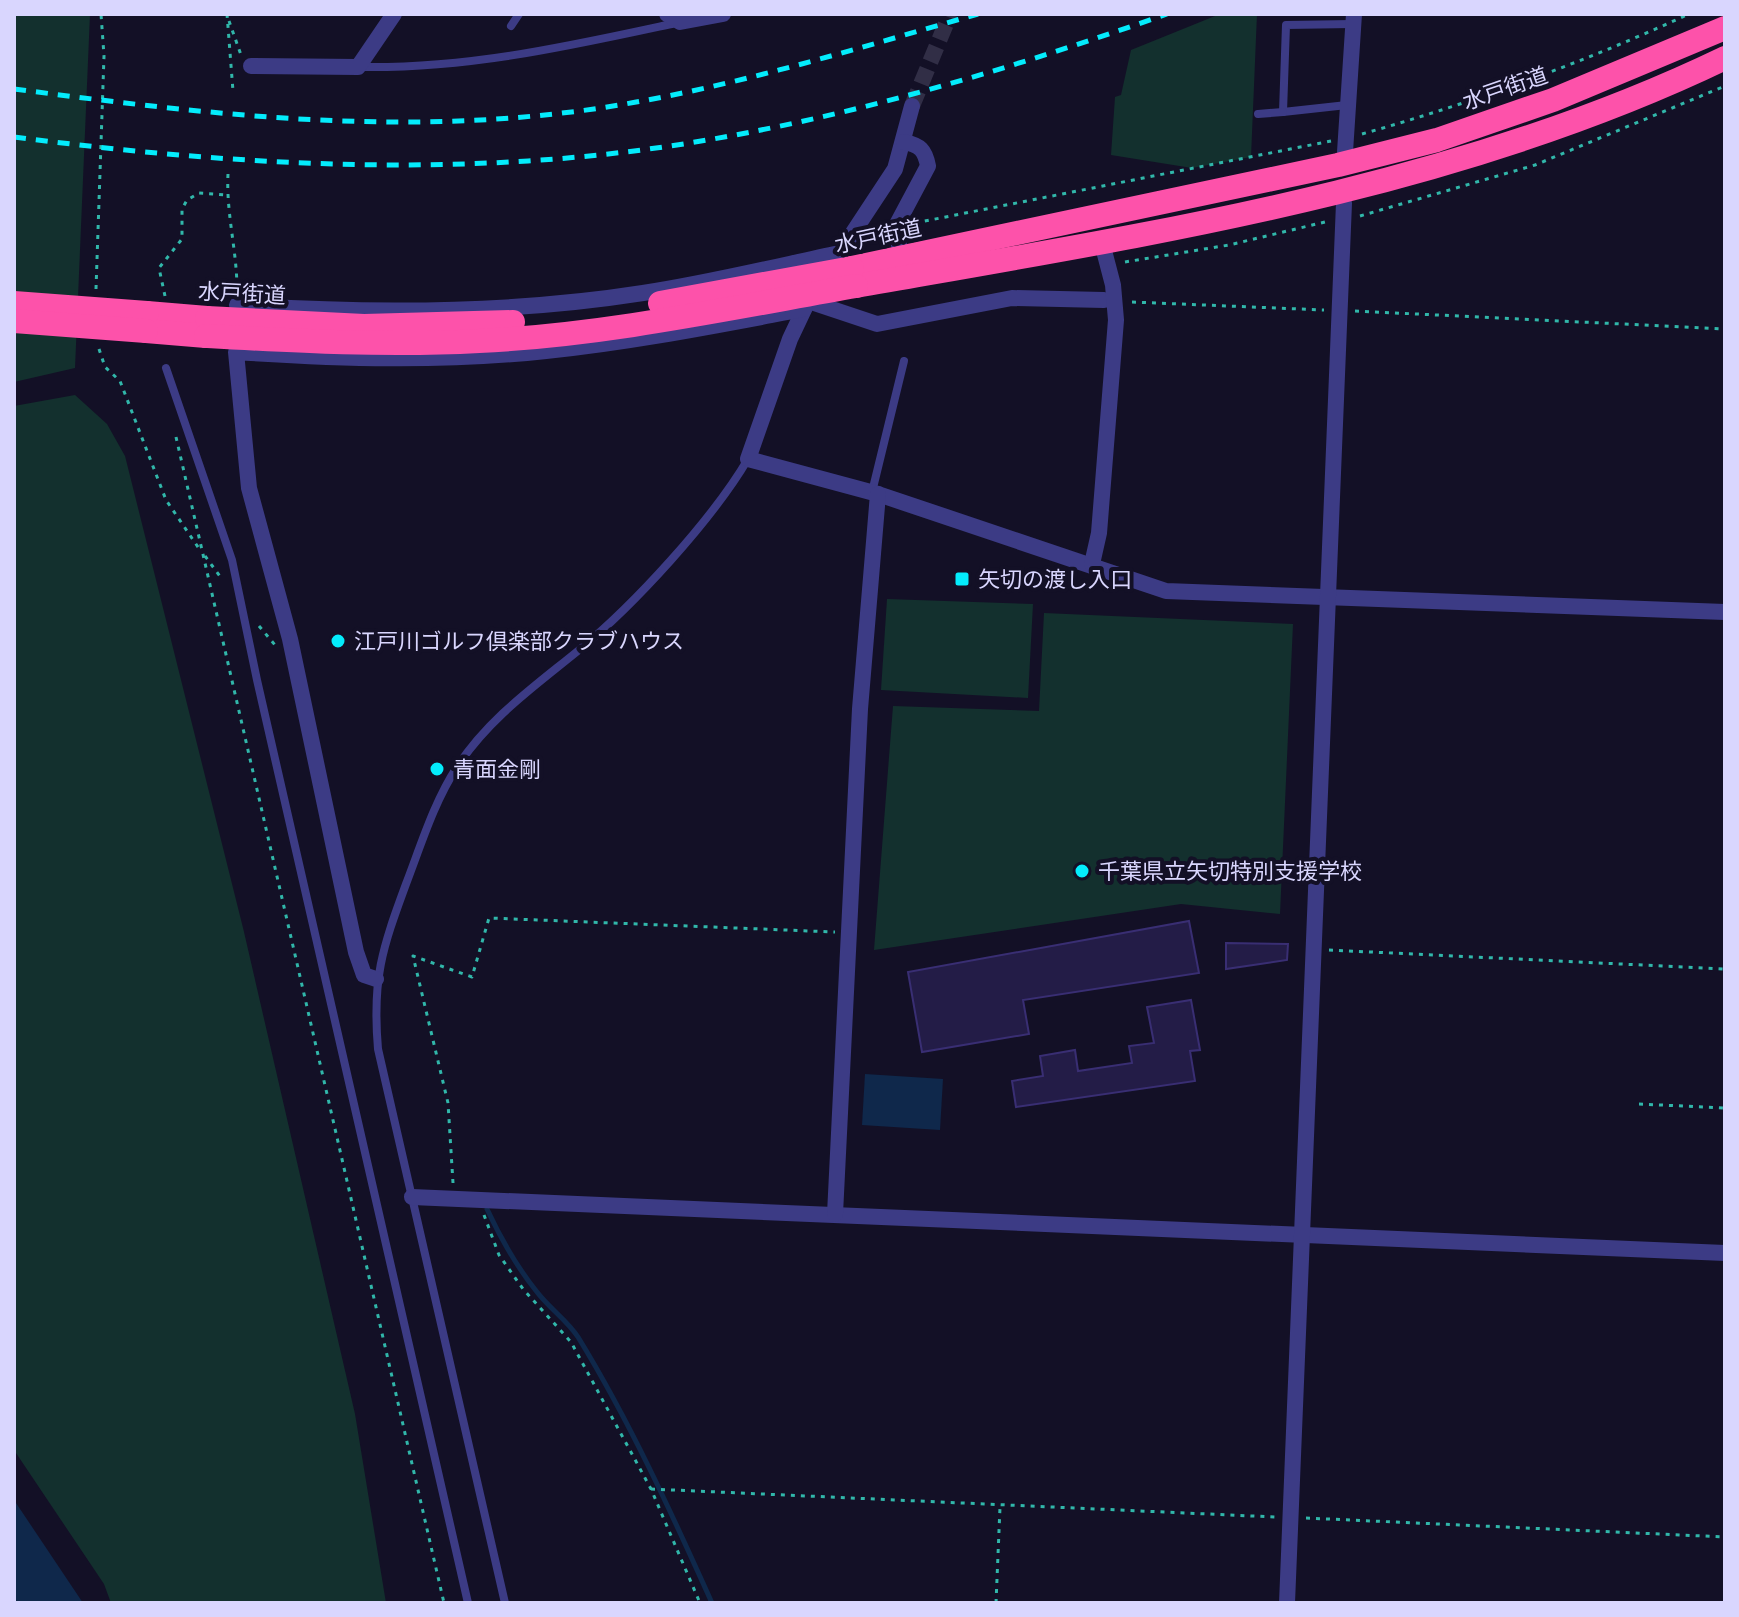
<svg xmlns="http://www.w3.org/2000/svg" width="1739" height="1617" viewBox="0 0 1739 1617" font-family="Rubik,'Noto Sans JP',sans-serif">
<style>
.green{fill:#13302e}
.water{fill:#0f284b}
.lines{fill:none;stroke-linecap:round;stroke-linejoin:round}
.stream{stroke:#0f284b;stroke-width:5}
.building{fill:#231c47;stroke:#392e73;stroke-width:2}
.street-tunnel{stroke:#312e46;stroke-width:16;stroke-dasharray:16 8;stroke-linecap:butt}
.path{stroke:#31b7aa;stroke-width:3;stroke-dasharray:4 6;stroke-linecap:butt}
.lane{stroke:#3c3b85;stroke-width:8}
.street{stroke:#3c3b85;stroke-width:16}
.highway{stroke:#fd52aa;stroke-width:24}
.rail{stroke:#04ecfc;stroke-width:5;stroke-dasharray:12 10;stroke-linecap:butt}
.highway-bridge{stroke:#fd52aa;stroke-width:24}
.poi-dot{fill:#04ecfc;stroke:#131026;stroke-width:3}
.labels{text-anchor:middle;stroke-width:8;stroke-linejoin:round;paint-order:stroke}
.street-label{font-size:22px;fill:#d9d6fe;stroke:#131026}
.poi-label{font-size:22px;fill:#d9d6fe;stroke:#131026;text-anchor:start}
</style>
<rect width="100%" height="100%" fill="#131026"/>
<g class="green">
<path d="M 14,14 L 90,14 L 75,368 L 14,382 Z"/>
<path d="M 1220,14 L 1257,14 L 1251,157 L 1192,168 L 1111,155 L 1115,97 L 1121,95 L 1131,50 Z"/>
<path d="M 75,395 L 107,424 L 125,456 L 244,932 L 355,1414 L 386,1603 L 111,1603 L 104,1584 L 14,1450 L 14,406 Z"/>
<path d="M 887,599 L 1033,604 L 1028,698 L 881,690 Z"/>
<path d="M 1044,613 L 1293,624 L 1280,914 L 1181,904 L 874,950 L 893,706 L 1039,711 Z"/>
</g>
<g class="water">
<path d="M 865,1074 L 943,1079 L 940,1130 L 862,1125 Z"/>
<path d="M 14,1500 L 83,1603 L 14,1603 Z"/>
</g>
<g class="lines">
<path class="stream" d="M 487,1209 C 501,1239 516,1266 537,1292 C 549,1308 567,1320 578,1337 C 630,1422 671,1512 712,1603"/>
</g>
<g class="building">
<path d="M 1189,921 L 1199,973 L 1023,1000 L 1029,1034 L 922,1052 L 908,972 Z"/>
<path d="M 1226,943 L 1288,944 L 1287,960 L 1226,969 Z"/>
<path d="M 1191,1000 L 1200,1050 L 1190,1051 L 1195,1081 L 1016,1107 L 1012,1081 L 1043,1076 L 1040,1056 L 1075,1050 L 1078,1071 L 1132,1063 L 1129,1046 L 1154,1043 L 1147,1007 Z"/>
</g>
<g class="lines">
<path class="street-tunnel" d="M 912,106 L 950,14"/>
<g class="path">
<path d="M 227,14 L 233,91"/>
<path d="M 229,21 L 241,55"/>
<path d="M 1362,134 C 1475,102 1582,63 1689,14"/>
<path d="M 228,174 C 226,214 237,250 237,290"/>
<path d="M 1360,216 L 1535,165 L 1725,86"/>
<path d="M 915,223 L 1331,141"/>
<path d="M 1125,262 L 1229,245 L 1329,221"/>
<path d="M 96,289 L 104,56 L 101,14"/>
<path d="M 165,296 L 159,268 L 182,239 L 182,209 L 187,200 L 199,193 L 227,195"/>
<path d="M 1132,302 L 1324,310"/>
<path d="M 1355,311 L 1725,329"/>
<path d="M 99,349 L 105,367 L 120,381 L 166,500 L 200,550"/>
<path d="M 176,437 L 444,1603"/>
<path d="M 205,556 L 222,579"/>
<path d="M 259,626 L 275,645"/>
<path d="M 1329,950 L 1725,969"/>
<path d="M 1639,1104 L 1725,1108"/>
<path d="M 453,1183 L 448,1103 L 413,956 L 472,977 L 489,918 L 835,932"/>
<path d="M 484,1215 L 499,1255 L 523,1289 L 571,1342 L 651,1489 L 700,1603"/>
<path d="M 651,1489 L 1275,1517"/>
<path d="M 1306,1518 L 1725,1537"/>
<path d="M 996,1603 L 1000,1507"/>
</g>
<g class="lane">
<path d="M 511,26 L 519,14"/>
<path d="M 358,67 C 469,69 569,46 676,23"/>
<path d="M 1347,105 L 1283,112 L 1286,25 L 1352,24"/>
<path d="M 1258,114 L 1283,112"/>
<path d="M 166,368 L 232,560 L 257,680 L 468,1603"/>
<path d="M 872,492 L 904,361"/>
<path d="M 505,1603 L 378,1049 C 372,979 382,949 406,884 C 421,845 434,802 457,767 C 489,718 535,686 579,650 C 634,605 712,520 748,459"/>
</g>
<g class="street">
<path d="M 667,14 L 680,22 L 723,14"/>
<path d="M 251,66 L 358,67 L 394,14"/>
<path d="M 912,106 L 895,169 L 808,301 L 790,339 L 748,459 L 878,494 L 1166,591 L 1725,612"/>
<path d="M 1345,152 L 1354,14"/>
<path d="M 902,258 L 895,228 L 928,166 C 925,150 920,145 904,142"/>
<path d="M 808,301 L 877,324 L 1012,298 L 1104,300"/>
<path d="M 237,305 C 373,314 509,314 643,293 C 709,283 774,267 839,253"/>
<path d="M 1092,564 L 1099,533 L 1116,320 L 1113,285 L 1102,243"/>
<path d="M 376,979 L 364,975 L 356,952 L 290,639 L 249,488 L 236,352 C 339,359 443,362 546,351 C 633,342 718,325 804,309"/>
<path d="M 412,1197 L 1725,1253"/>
<path d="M 835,1214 L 860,709 L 878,494"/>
<path d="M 1287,1603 L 1344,203"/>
</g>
<g class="highway">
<path d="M 852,268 L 1338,165 L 1437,140 L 1553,100 L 1725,28"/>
<path d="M 856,286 C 1150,234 1453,189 1725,58"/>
<path d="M 147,313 L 207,318"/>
<path d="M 146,331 L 206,336"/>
</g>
<g class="rail">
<path d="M 14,89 C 206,114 386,136 579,111 C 715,93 847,51 978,14"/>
<path d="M 14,137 C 245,167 482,180 713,139 C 868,112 1018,66 1167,14"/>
</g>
<g class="highway-bridge">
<path d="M 14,303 L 147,313"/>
<path d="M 660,303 L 852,268"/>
<path d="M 207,318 L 364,326 L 513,322"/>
<path d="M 14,321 L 146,331"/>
<path d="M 206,336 C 297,341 387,346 479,341 C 605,335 731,308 856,286"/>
</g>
</g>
<g class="poi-dot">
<rect x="954" y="571" width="16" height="16" rx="4"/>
<circle cx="338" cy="641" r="8"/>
<circle cx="437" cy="769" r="8"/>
<circle cx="1082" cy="871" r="8"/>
</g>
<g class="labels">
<g class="street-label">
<text transform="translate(1505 88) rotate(-19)" y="8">水戸街道</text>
<text transform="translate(878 236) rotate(-12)" y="8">水戸街道</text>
<text transform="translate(242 293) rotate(3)" y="8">水戸街道</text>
</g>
<g class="poi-label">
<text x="978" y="587">矢切の渡し入口</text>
<text x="354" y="649">江戸川ゴルフ倶楽部クラブハウス</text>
<text x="453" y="777">青面金剛</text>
<text x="1098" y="879">千葉県立矢切特別支援学校</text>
</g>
</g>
<rect width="1739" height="1617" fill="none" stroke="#d9d6fe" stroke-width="32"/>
</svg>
